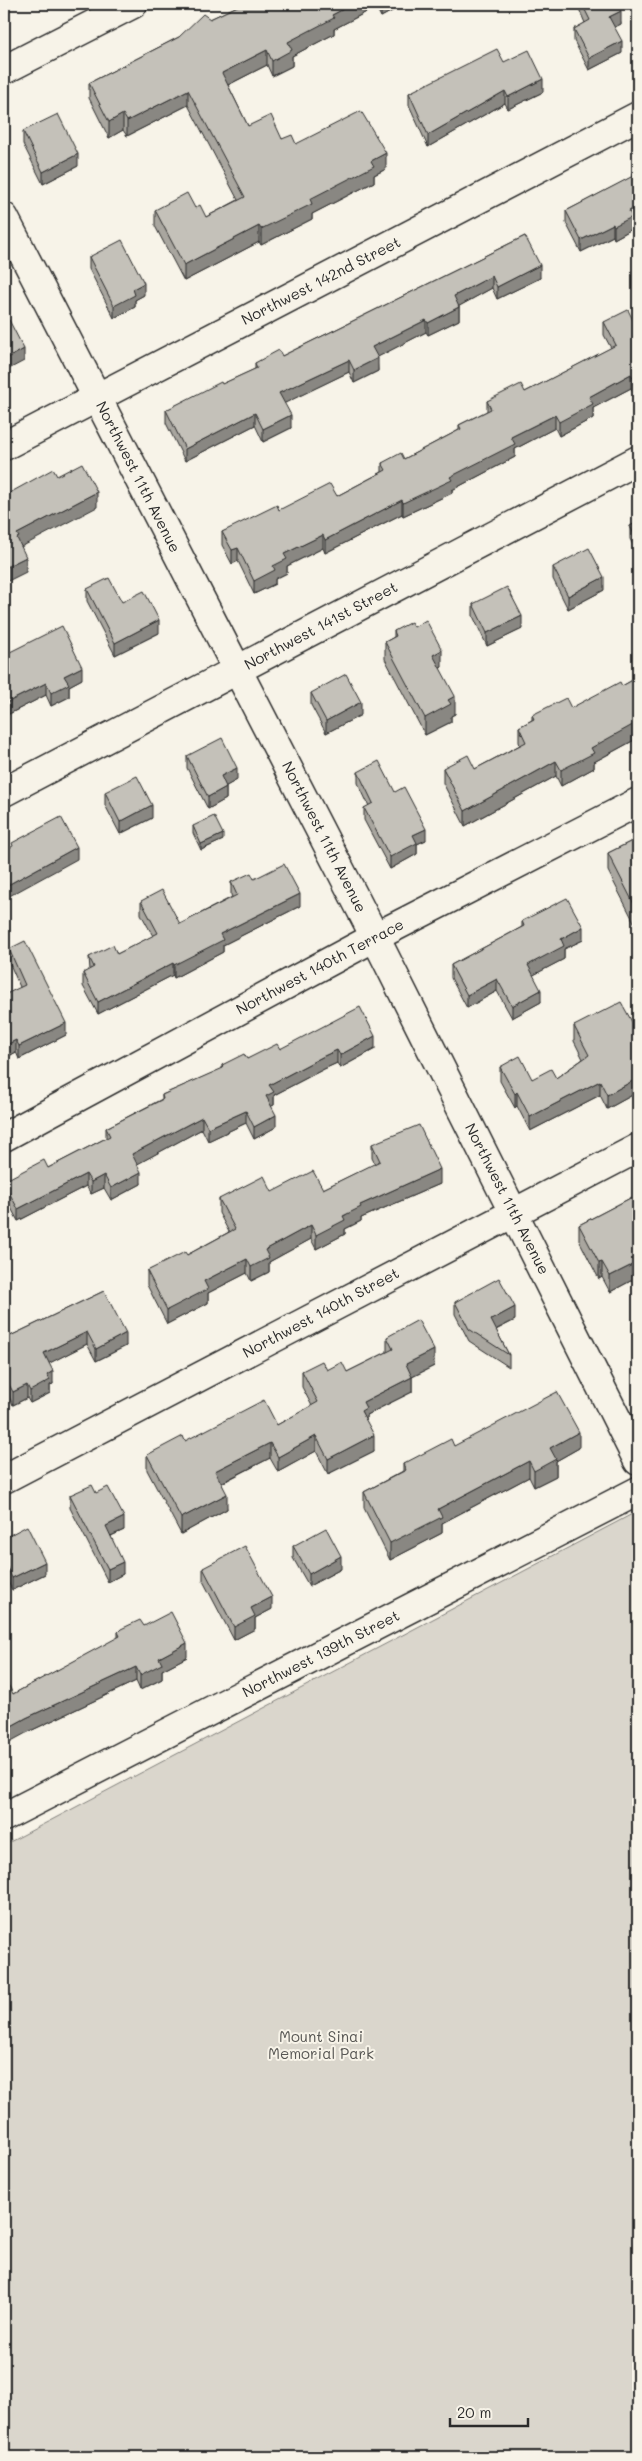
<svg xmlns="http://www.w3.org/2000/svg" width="642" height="2461" viewBox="0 0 642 2461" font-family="Mali,sans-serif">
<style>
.green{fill:#dad6cc;stroke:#82807c}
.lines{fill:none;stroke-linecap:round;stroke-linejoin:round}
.minor-casing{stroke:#2b2b2b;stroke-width:31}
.minor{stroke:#f7f3e8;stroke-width:28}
.wall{fill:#a9a69f;stroke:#2b2b2b}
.shaded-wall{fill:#898782;stroke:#2b2b2b}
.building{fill:#c4c1b9;stroke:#2b2b2b}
.labels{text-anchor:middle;stroke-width:4;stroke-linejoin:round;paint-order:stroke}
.street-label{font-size:15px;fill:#2b2b2b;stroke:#f7f3e8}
.park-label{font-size:15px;fill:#575653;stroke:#f7f3e8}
</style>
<rect width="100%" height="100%" fill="#f7f3e8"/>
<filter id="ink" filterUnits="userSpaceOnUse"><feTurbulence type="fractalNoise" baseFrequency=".02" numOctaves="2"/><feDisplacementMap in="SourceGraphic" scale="10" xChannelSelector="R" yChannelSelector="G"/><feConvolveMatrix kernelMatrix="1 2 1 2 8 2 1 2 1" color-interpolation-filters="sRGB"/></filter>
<g filter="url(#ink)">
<path class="green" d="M 638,1511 L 638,2457 L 4,2457 L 4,1845 Z"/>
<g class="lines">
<defs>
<g id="minor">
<path d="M 4,70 L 133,4"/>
<path d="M 4,217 L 375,937 L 638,1461"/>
<path d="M 4,446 L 638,116"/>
<path d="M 4,792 L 638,460"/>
<path d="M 4,1137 L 375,937 L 638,802"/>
<path d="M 4,1479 L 638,1148"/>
<path d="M 4,1817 L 638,1491"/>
</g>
</defs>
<use href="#minor" class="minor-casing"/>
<use href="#minor" class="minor"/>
</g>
<g class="wall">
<path d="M 242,4 L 405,4 L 381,17 L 376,7 L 334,29 L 334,34 L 292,56 L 292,66 L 272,76 L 267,65 L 228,85 L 248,126 L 296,144 L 386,169 L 374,175 L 374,182 L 312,214 L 312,219 L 261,245 L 259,242 L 184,281 L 155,226 L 155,210 L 195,208 L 206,217 L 238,200 L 188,105 L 127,136 L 123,130 L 109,138 L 89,98 L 89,83 L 179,37 L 210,19 Z"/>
<path d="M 577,4 L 617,4 L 621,24 L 614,27 L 622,53 L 589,70 L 574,41 L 574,29 L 585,23 Z"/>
<path d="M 504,62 L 543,92 L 508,109 L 505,103 L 428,147 L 409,105 L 409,93 Z"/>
<path d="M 23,131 L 78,166 L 43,184 L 23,144 Z"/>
<path d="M 638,170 L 638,219 L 632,222 L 632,229 L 614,239 L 613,236 L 581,252 L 566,223 L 566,211 L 632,177 L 632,173 Z"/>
<path d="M 525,236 L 540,278 L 497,299 L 492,288 L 459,306 L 459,320 L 428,335 L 426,332 L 377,357 L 378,371 L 354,383 L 349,372 L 284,403 L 291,428 L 263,442 L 255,425 L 185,461 L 166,423 L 166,410 L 255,369 L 255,363 L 282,356 Z"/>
<path d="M 89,257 L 144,295 L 135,300 L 135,307 L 114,318 L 89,269 Z"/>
<path d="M 604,322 L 638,330 L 636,397 L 631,388 L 593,408 L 593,418 L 559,436 L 555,428 L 515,449 L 515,457 L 452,490 L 452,493 L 403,516 L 402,514 L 325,553 L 323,548 L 287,566 L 287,573 L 275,579 L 275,584 L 254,594 L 238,561 L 232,564 L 222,545 L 222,532 L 279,510 L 337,496 L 382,472 L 382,463 L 404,459 L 459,430 L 459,425 L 487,411 L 487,401 L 525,392 L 611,348 L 604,335 Z"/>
<path d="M 638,522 L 638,555 L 630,539 L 630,526 Z"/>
<path d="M 553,567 L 604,590 L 568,609 L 553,579 Z"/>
<path d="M 87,589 L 122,602 L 159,633 L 115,655 L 87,601 Z"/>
<path d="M 473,604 L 522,629 L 487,646 L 473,616 Z"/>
<path d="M 414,627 L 442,667 L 440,668 L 455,714 L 451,716 L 451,722 L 425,735 L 385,659 L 385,642 L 394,637 L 394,631 Z"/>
<path d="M 4,655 L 82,679 L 69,686 L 69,697 L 51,706 L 46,695 L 7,715 L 7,726 L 4,728 Z"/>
<path d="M 638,677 L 638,738 L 594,762 L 594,768 L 561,786 L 556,776 L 465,826 L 443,783 L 443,768 L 475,769 L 520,745 L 519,742 L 519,727 L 532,720 L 532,715 L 571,708 L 622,686 Z"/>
<path d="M 311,693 L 361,715 L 326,733 L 311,705 Z"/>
<path d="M 187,756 L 237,780 L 226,786 L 226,799 L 208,809 L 187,768 Z"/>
<path d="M 358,772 L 395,792 L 426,840 L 417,844 L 417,854 L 390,869 L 364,820 L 364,808 L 369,806 L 358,783 Z"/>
<path d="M 105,792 L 152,818 L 120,834 L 105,805 Z"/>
<path d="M 193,826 L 223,840 L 201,850 L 193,833 Z"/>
<path d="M 638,838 L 638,937 L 635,931 L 635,924 L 608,871 L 608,853 Z"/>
<path d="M 254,879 L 300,906 L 223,945 L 223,952 L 174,978 L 173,975 L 98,1014 L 83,986 L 83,973 L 90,970 L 89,957 L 117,954 L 153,936 L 141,914 L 141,901 L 180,924 L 232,897 L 231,895 L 231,882 Z"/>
<path d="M 522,921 L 583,940 L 564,949 L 564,959 L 533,975 L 541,1002 L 512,1018 L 497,991 L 467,1008 L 451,978 L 451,965 L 522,927 Z"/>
<path d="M 9,949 L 66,1035 L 19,1059 L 16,1052 L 4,1059 L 20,987 L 9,962 Z"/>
<path d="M 574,1026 L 636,1029 L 638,1028 L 638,1092 L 607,1109 L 600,1095 L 530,1131 L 517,1106 L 515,1108 L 500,1081 L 500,1067 L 532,1079 L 556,1078 L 583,1059 L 574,1041 Z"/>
<path d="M 280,1049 L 375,1049 L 340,1068 L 337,1063 L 324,1069 L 274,1095 L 274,1105 L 271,1106 L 276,1127 L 254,1139 L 246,1123 L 208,1141 L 202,1129 L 137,1164 L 141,1184 L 111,1200 L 104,1188 L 91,1194 L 86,1186 L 18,1221 L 4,1195 L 4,1181 L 48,1168 L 106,1138 L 106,1128 L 162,1099 L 162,1095 L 222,1069 L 222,1065 L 247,1059 Z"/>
<path d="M 372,1144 L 440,1184 L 361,1218 L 361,1221 L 345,1229 L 345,1234 L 316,1249 L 311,1239 L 269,1262 L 269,1272 L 251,1281 L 247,1273 L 208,1293 L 208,1303 L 167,1324 L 147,1285 L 147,1271 L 187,1255 L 229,1232 L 219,1213 L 219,1199 L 323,1189 L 375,1164 L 372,1158 Z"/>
<path d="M 638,1194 L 638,1277 L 610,1292 L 602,1277 L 599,1279 L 579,1240 L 579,1225 Z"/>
<path d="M 104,1291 L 126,1346 L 96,1361 L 87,1344 L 49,1363 L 53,1384 L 50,1385 L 50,1393 L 30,1403 L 27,1398 L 13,1405 L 4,1387 L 4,1339 Z"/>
<path d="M 455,1302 L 515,1320 L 496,1330 L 509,1355 L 509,1367 L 469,1341 L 455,1314 Z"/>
<path d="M 387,1337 L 434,1366 L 412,1377 L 412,1392 L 366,1415 L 366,1420 L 374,1451 L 328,1474 L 316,1451 L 278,1472 L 270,1458 L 222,1483 L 227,1509 L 181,1534 L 147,1470 L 147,1455 L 185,1441 L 277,1425 L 312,1406 L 302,1387 L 302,1371 L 327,1370 L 347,1372 L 387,1352 Z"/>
<path d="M 454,1446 L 579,1448 L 556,1461 L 556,1476 L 534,1487 L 529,1477 L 442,1523 L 442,1533 L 390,1560 L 364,1508 L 364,1492 L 403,1471 L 403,1464 Z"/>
<path d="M 96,1493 L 124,1530 L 111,1536 L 123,1574 L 108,1582 L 70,1508 L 70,1495 Z"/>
<path d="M 4,1538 L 45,1574 L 12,1590 L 4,1574 Z"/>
<path d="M 293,1546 L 341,1569 L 309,1586 L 293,1558 Z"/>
<path d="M 203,1568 L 272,1609 L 255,1618 L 255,1629 L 234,1640 L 203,1581 Z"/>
<path d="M 144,1626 L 187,1657 L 162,1670 L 162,1679 L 140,1690 L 136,1681 L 26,1733 L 13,1694 L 118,1638 L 118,1632 Z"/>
</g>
<g class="shaded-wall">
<path d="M 353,4 L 376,4 L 376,7 L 334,29 L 334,34 L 292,56 L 292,66 L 272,76 L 272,61 L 288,42 L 332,15 Z"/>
<path d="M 381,4 L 405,4 L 381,17 Z"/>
<path d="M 621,11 L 621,24 L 609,30 L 609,17 Z"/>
<path d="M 622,41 L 622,53 L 589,70 L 589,58 Z"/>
<path d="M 267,50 L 267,65 L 222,88 L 222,73 Z"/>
<path d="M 543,79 L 543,92 L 508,109 L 508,97 Z"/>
<path d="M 188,90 L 188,105 L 127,136 L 127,121 Z"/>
<path d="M 505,91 L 505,103 L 428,147 L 428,135 Z"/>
<path d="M 123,114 L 123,130 L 109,138 L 109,122 Z"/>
<path d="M 386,153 L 386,169 L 374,175 L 374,182 L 312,214 L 312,219 L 261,245 L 261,229 L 371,161 Z"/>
<path d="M 78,154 L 78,166 L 43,184 L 43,172 Z"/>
<path d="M 638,206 L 638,219 L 632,222 L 632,229 L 614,239 L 614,226 L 629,211 Z"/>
<path d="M 613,224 L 613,236 L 581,252 L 581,240 Z"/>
<path d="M 259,226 L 259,242 L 184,281 L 184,265 Z"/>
<path d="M 540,265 L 540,278 L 497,299 L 497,287 Z"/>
<path d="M 492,276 L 492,288 L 454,309 L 454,296 Z"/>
<path d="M 144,283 L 144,295 L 135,300 L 135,307 L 114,318 L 114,306 L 133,289 Z"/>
<path d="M 459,307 L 459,320 L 428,335 L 428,323 Z"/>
<path d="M 426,320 L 426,332 L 372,360 L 372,347 Z"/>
<path d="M 24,349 L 24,361 L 7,370 L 7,374 L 4,375 L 4,363 L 6,359 Z"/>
<path d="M 378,358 L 378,371 L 354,383 L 354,370 Z"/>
<path d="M 349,360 L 349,372 L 279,406 L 279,393 Z"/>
<path d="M 631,374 L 631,388 L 593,408 L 593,418 L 559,436 L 559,422 L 589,397 Z"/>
<path d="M 638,382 L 638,396 L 636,397 L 636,383 Z"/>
<path d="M 255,413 L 255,425 L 185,461 L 185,449 Z"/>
<path d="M 291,415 L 291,428 L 263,442 L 263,429 Z"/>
<path d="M 555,415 L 555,428 L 515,449 L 515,457 L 452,490 L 452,493 L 403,516 L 403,503 L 450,477 L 511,437 Z"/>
<path d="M 97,492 L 97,507 L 19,548 L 17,554 L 17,534 Z"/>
<path d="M 402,500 L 402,514 L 325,553 L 325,540 Z"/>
<path d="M 323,535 L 323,548 L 287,566 L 287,573 L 275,579 L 275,584 L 254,594 L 254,581 L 273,566 L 284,554 Z"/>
<path d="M 238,548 L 238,561 L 232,564 L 232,550 Z"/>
<path d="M 26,557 L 26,572 L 4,583 L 4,568 Z"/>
<path d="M 604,577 L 604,590 L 568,609 L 568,596 Z"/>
<path d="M 522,616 L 522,629 L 487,646 L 487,633 Z"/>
<path d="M 159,620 L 159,633 L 115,655 L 115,643 Z"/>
<path d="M 442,650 L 442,667 L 433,672 L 433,655 Z"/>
<path d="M 82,667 L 82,679 L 69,686 L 69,697 L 51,706 L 51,693 L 64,676 Z"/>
<path d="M 46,683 L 46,695 L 7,715 L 7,726 L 4,728 L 4,704 Z"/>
<path d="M 455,696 L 455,714 L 451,716 L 451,722 L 425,735 L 425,718 L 448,700 Z"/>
<path d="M 361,702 L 361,715 L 326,733 L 326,721 Z"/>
<path d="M 638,714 L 638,738 L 594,762 L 594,768 L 561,786 L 561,770 Z"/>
<path d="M 556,761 L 556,776 L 465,826 L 465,811 Z"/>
<path d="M 237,768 L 237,780 L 221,789 L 221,776 Z"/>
<path d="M 226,787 L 226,799 L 208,809 L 208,797 Z"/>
<path d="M 152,805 L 152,818 L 120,834 L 120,822 Z"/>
<path d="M 426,829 L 426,840 L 417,844 L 417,854 L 390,869 L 390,857 L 413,835 Z"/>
<path d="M 223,834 L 223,840 L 201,850 L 201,844 Z"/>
<path d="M 77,847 L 77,859 L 4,899 L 4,887 Z"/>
<path d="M 300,894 L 300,906 L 223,945 L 223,952 L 174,978 L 174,965 L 220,934 Z"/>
<path d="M 583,927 L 583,940 L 564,949 L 564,959 L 528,978 L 528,965 L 561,939 Z"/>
<path d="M 173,963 L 173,975 L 98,1014 L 98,1002 Z"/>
<path d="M 497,979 L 497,991 L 467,1008 L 467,995 Z"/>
<path d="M 541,990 L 541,1002 L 512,1018 L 512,1006 Z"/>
<path d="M 66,1023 L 66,1035 L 19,1059 L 19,1046 Z"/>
<path d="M 375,1036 L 375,1049 L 340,1068 L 340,1055 Z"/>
<path d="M 16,1040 L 16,1052 L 4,1059 L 4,1046 Z"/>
<path d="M 337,1050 L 337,1063 L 324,1069 L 274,1095 L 274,1105 L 266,1109 L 266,1096 L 269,1085 L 324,1056 Z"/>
<path d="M 638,1078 L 638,1092 L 607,1109 L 607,1095 Z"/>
<path d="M 600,1081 L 600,1095 L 530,1131 L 530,1117 Z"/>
<path d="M 517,1092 L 517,1106 L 515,1108 L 515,1094 Z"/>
<path d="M 246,1111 L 246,1123 L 208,1141 L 208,1128 Z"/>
<path d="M 276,1115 L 276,1127 L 254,1139 L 254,1127 Z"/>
<path d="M 202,1117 L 202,1129 L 132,1167 L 132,1154 Z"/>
<path d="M 440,1169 L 440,1184 L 361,1218 L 361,1221 L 345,1229 L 345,1234 L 316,1249 L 316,1235 L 360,1205 Z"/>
<path d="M 141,1172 L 141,1184 L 111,1200 L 111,1188 Z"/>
<path d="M 86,1174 L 86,1186 L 18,1221 L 18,1209 Z"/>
<path d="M 104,1175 L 104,1188 L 91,1194 L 91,1182 Z"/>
<path d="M 311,1225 L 311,1239 L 269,1262 L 269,1272 L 251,1281 L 251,1267 L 265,1250 Z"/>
<path d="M 638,1243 L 638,1258 L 634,1245 Z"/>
<path d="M 247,1259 L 247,1273 L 208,1293 L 208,1303 L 167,1324 L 167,1310 L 204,1281 Z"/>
<path d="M 602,1262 L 602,1277 L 599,1279 L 599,1263 Z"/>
<path d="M 638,1262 L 638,1277 L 610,1292 L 610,1276 Z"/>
<path d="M 515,1307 L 515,1320 L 491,1332 L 491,1320 Z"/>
<path d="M 87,1332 L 87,1344 L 44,1366 L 44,1353 Z"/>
<path d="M 126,1333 L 126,1346 L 96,1361 L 96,1349 Z"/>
<path d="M 434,1350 L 434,1366 L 406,1380 L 406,1364 Z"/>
<path d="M 53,1371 L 53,1384 L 50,1385 L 50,1393 L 30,1403 L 30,1391 L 47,1375 Z"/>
<path d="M 412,1377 L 412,1392 L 366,1415 L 366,1423 L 361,1411 L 363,1402 Z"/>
<path d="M 27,1385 L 27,1398 L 13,1405 L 13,1392 Z"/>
<path d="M 579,1432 L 579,1448 L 556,1461 L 556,1476 L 534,1487 L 534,1471 L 550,1448 Z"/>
<path d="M 374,1435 L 374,1451 L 328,1474 L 328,1459 Z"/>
<path d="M 316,1436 L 316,1451 L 278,1472 L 278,1457 Z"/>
<path d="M 270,1443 L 270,1458 L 215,1486 L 215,1471 Z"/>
<path d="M 529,1461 L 529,1477 L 442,1523 L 442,1533 L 390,1560 L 390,1543 L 438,1509 Z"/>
<path d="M 227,1494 L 227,1509 L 181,1534 L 181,1518 Z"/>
<path d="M 124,1517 L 124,1530 L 106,1538 L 106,1526 Z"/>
<path d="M 341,1556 L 341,1569 L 309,1586 L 309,1574 Z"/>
<path d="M 45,1562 L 45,1574 L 12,1590 L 12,1578 Z"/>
<path d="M 123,1562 L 123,1574 L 108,1582 L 108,1569 Z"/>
<path d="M 272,1597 L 272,1609 L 255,1618 L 255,1629 L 234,1640 L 234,1627 L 251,1608 Z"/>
<path d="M 187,1643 L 187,1657 L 162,1670 L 162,1679 L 140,1690 L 140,1675 L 159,1658 Z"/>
<path d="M 136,1667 L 136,1681 L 26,1733 L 4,1745 L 4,1730 L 26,1718 Z"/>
</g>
<g class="building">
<path d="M 242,4 L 353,4 L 332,15 L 334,18 L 288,42 L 292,50 L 272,61 L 267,50 L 222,73 L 248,126 L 271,115 L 282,139 L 292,135 L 296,144 L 361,111 L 386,153 L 371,161 L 374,166 L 310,199 L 312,204 L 261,229 L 259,226 L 184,265 L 155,210 L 187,193 L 195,208 L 200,205 L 206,217 L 245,197 L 188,90 L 127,121 L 123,114 L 109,122 L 89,83 L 179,37 L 203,14 L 210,19 Z"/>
<path d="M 582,4 L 617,4 L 621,11 L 609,17 L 622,41 L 589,58 L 574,29 L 590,20 Z"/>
<path d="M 497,49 L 504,62 L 529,50 L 543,79 L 508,97 L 505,91 L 428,135 L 409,93 Z"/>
<path d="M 58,114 L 78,154 L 43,172 L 23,131 Z"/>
<path d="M 638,170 L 638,206 L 629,211 L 632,217 L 614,226 L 613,224 L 581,240 L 566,211 L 633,176 L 632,173 Z"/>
<path d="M 525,236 L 540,265 L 497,287 L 492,276 L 454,296 L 459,307 L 428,323 L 426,320 L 372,347 L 378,358 L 354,370 L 349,360 L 279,393 L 291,415 L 263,429 L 255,413 L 185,449 L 166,410 L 221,382 L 222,384 L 257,368 L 255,363 L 279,350 L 282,356 Z"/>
<path d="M 122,240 L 144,283 L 133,289 L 135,295 L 114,306 L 89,257 Z"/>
<path d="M 628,310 L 638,330 L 638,382 L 636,383 L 631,374 L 589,397 L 593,404 L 559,422 L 555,415 L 511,437 L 515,444 L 450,477 L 452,480 L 403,503 L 402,500 L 325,540 L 323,535 L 284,554 L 287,559 L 273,566 L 275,570 L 254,581 L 238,548 L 232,550 L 222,532 L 277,505 L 279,510 L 330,484 L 337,496 L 386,470 L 382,463 L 401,453 L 404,459 L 461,429 L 459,425 L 491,409 L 487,401 L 521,384 L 525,392 L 616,345 L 604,322 Z"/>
<path d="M 9,320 L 24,349 L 6,359 L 7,361 L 4,363 L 4,321 L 5,322 Z"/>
<path d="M 82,463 L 97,492 L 17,534 L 19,537 L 17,538 L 26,557 L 4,568 L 4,496 L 53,469 L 57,476 Z"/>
<path d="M 638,522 L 638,542 L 630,526 Z"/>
<path d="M 589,548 L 604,577 L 568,596 L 553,567 Z"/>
<path d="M 109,578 L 122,602 L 144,591 L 159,620 L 115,643 L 87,589 Z"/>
<path d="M 507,587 L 522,616 L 487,633 L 473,604 Z"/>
<path d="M 426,620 L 442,650 L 433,655 L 455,696 L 448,700 L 451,704 L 425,718 L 385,642 L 396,636 L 394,631 L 411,622 L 414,627 Z"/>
<path d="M 62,626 L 82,667 L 64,676 L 69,684 L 51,693 L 46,683 L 4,704 L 4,655 Z"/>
<path d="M 346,674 L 361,702 L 326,721 L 311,693 Z"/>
<path d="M 638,677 L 638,714 L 637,715 L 638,716 L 638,722 L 591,748 L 594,753 L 561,770 L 556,761 L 465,811 L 443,768 L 468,755 L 475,769 L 526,742 L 519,727 L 534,719 L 532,715 L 566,698 L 571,708 L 620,682 L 622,686 Z"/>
<path d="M 4,706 L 7,713 L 4,715 Z"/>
<path d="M 222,738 L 237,768 L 221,776 L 226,787 L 208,797 L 187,756 Z"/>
<path d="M 379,761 L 395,792 L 404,787 L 426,829 L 413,835 L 417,843 L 390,857 L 364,808 L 373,803 L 358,772 Z"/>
<path d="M 137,776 L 152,805 L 120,822 L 105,792 Z"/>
<path d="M 214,816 L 223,834 L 201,844 L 193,826 Z"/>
<path d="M 61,817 L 77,847 L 4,887 L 4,851 L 13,846 L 12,843 Z"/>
<path d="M 638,838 L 638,919 L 635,913 L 638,912 L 608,853 Z"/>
<path d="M 284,864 L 300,894 L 220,934 L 223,940 L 174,965 L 173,963 L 98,1002 L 83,973 L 94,967 L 89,957 L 113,945 L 117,954 L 158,933 L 141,901 L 162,890 L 180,924 L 237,895 L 231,882 L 251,873 L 254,879 Z"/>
<path d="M 567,898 L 583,927 L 561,939 L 564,946 L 528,965 L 541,990 L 512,1006 L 497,979 L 467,995 L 451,965 L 524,926 L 522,921 Z"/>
<path d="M 25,941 L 66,1023 L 19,1046 L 16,1040 L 4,1046 L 4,995 L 25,985 L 9,949 Z"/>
<path d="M 621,1002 L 636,1029 L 638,1028 L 638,1078 L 607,1095 L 600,1081 L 530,1117 L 517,1092 L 515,1094 L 500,1067 L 520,1056 L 532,1079 L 551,1069 L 556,1078 L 589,1055 L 574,1026 Z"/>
<path d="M 360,1007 L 375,1036 L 340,1055 L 337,1050 L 324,1056 L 269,1085 L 274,1092 L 266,1096 L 276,1115 L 254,1127 L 246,1111 L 208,1128 L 202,1117 L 132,1154 L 141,1172 L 111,1188 L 104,1175 L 91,1182 L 86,1174 L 18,1209 L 4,1183 L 4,1181 L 44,1160 L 48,1168 L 110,1136 L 106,1128 L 163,1099 L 162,1095 L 223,1068 L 222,1065 L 244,1054 L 247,1059 L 277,1044 L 280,1049 Z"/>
<path d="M 419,1125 L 440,1169 L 360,1205 L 361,1207 L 343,1216 L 345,1220 L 316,1235 L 311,1225 L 265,1250 L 269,1258 L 251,1267 L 247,1259 L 204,1281 L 208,1289 L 167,1310 L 147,1271 L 185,1252 L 187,1255 L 235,1229 L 219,1199 L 264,1176 L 272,1192 L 313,1171 L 323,1189 L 380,1161 L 372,1144 Z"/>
<path d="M 638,1194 L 638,1243 L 634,1245 L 638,1254 L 638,1262 L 610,1276 L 602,1262 L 599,1263 L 579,1225 Z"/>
<path d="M 499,1278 L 515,1307 L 491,1320 L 509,1355 L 469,1329 L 455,1302 Z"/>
<path d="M 104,1291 L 126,1333 L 96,1349 L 87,1332 L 44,1353 L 53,1371 L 47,1375 L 50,1380 L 30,1391 L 27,1385 L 13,1392 L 4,1375 L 4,1339 Z"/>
<path d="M 418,1320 L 434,1350 L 406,1364 L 412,1377 L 363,1402 L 366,1408 L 361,1411 L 374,1435 L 328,1459 L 316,1436 L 278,1457 L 270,1443 L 215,1471 L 227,1494 L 181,1518 L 147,1455 L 183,1436 L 185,1441 L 264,1400 L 277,1425 L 318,1402 L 302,1371 L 322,1361 L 327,1370 L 342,1362 L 347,1372 L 393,1349 L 387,1337 Z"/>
<path d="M 557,1392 L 579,1432 L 550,1448 L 556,1459 L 534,1471 L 529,1461 L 438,1509 L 442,1517 L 390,1543 L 364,1492 L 406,1470 L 403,1464 L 451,1439 L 454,1446 Z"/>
<path d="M 92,1485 L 96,1493 L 108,1487 L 124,1517 L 106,1526 L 123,1562 L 108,1569 L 70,1495 Z"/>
<path d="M 27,1526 L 45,1562 L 12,1578 L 4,1561 L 4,1538 Z"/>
<path d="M 326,1528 L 341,1556 L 309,1574 L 293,1546 Z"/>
<path d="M 245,1546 L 272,1597 L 251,1608 L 255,1616 L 234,1627 L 203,1568 Z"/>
<path d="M 171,1612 L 187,1643 L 159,1658 L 162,1664 L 140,1675 L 136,1667 L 26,1718 L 4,1730 L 4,1676 L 13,1694 L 120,1636 L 118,1632 L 121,1629 L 140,1620 L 144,1626 Z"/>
</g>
</g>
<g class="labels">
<g class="street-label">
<text transform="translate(321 281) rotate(-27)" y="5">Northwest 142nd Street</text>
<text transform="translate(138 477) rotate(63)" y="5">Northwest 11th Avenue</text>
<text transform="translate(321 626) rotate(-28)" y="5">Northwest 141st Street</text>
<text transform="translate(324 837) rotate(63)" y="5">Northwest 11th Avenue</text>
<text transform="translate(320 967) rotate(-28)" y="5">Northwest 140th Terrace</text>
<text transform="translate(507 1199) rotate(63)" y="5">Northwest 11th Avenue</text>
<text transform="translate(321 1313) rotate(-28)" y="5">Northwest 140th Street</text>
<text transform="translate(321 1654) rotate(-27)" y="5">Northwest 139th Street</text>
</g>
<g class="park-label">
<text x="321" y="2042">Mount Sinai<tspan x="321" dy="17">Memorial Park</tspan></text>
</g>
</g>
<rect width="642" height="2461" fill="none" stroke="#f7f3e8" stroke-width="20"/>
<rect x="10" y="10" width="622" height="2441" fill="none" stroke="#2b2b2b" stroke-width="2" filter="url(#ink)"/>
<path d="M450 2418v8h78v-8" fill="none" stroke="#2b2b2b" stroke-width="2.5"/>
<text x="457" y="2418" font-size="15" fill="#2b2b2b" stroke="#f7f3e8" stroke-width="4" paint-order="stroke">20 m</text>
</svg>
